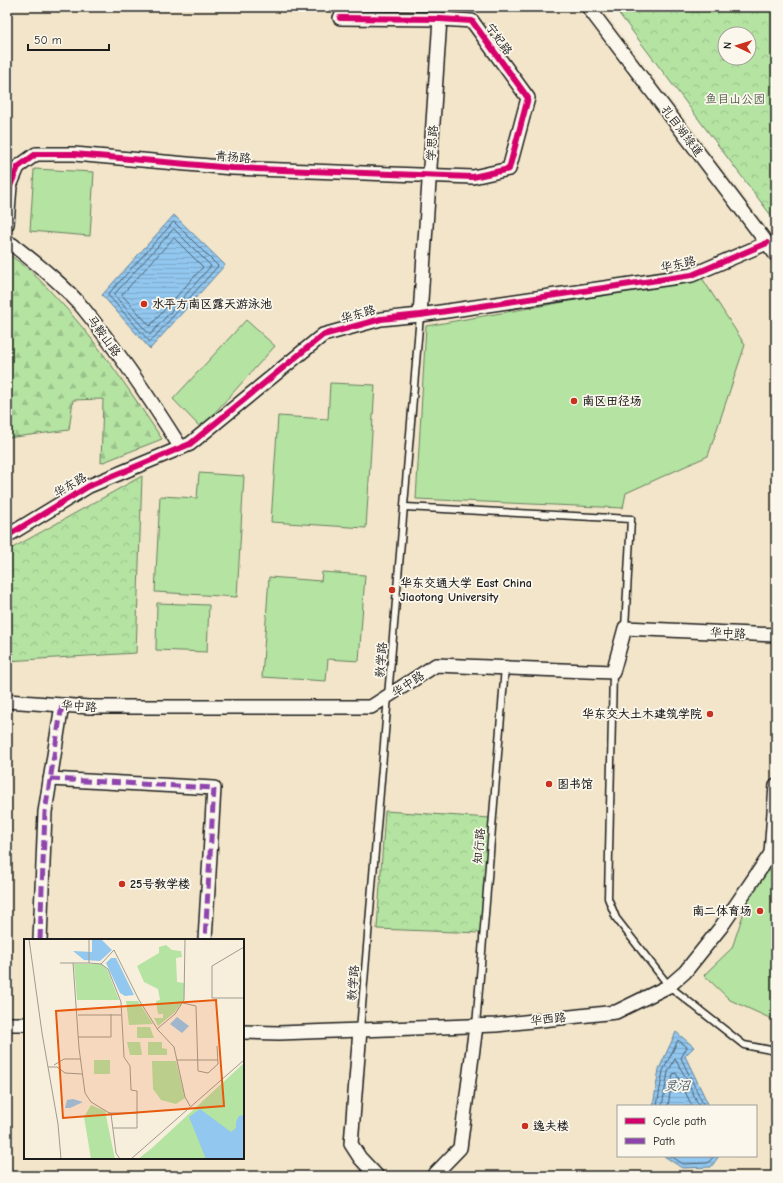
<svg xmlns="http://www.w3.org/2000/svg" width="783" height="1183" viewBox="0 0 783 1183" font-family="'Comic Neue','LXGW WenKai TC',sans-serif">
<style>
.built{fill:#f2e5c9;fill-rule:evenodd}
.forest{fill:url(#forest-firs);stroke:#68805f}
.park{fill:url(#park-crowns);stroke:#68805f;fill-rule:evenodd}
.pitch{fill:#b4e3a2;stroke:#68805f}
.water{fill:url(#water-rules);stroke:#63839b}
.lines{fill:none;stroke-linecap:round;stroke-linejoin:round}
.shore{stroke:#4b6070;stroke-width:1}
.lane-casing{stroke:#1c1c1c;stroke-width:9}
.street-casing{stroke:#1c1c1c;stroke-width:16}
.lane{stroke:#fbf7ec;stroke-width:6}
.street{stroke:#fbf7ec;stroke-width:13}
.quiet{stroke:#8e44ad;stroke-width:5;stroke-dasharray:10 5;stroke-linecap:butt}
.cycleway-casing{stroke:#fbf7ec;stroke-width:8}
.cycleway{stroke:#d6006c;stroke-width:6}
.poi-dot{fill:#c8321e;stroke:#fbf7ec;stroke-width:1.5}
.labels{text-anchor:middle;stroke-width:3.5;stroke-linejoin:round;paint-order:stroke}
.street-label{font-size:12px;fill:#1c1c1c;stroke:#fbf7ec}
.park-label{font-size:12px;fill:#4a5844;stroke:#fbf7ec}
.poi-label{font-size:12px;font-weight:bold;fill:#1c1c1c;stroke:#fbf7ec;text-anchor:start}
.water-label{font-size:13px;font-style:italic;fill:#455866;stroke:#fbf7ec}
.inset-road{fill:none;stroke:#9f9b8f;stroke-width:1}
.view{fill:#e8590c;fill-opacity:0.15;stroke:#e8590c;stroke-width:2}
.inset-edge{fill:none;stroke:#1c1c1c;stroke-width:2}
</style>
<defs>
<pattern id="forest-firs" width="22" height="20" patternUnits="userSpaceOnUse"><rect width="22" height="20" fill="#b4e3a2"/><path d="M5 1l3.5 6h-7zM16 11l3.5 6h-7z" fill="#9ac28b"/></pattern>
<pattern id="park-crowns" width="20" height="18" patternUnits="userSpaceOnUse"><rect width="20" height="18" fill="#b4e3a2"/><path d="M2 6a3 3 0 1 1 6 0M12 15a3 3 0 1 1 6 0" fill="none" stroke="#9ac28b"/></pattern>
<pattern id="water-rules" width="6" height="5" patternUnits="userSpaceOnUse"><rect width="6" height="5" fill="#92c7ef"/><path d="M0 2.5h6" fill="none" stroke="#7daacc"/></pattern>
</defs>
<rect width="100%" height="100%" fill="#f7efdc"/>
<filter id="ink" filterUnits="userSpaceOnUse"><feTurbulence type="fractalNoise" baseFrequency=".025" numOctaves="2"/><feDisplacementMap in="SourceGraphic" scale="8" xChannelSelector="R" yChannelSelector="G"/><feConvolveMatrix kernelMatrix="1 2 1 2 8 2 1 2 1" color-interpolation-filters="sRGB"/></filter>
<g filter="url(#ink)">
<path class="built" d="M 7,7 L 133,7 L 133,13 L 148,7 L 601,7 L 776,239 L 776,1176 L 7,1176 ZM 25,940 L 243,940 L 243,1158 L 25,1158 ZM 618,1106 L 756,1106 L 756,1156 L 618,1156 Z"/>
<path class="forest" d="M 7,254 C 24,263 39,279 53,294 C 95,338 128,388 162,439 L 101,463 L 103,399 L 73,400 L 69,430 L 7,438 Z"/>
<g class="park">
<path d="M 614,7 L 776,7 L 776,222 ZM 725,34 L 749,34 L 749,58 L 725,58 Z"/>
<path d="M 142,476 L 136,653 L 7,661 L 7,551 Z"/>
<path d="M 385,811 L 490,818 L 481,933 L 377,929 Z"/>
</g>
<g class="pitch">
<path d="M 34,169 L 94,172 L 90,236 L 30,231 Z"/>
<path d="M 702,278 L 745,345 L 708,456 L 626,493 L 623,508 L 416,499 L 426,326 Z"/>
<path d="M 246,320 L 275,346 L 201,428 L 173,399 Z"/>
<path d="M 330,383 L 375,385 L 366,528 L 271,522 L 278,416 L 328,419 Z"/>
<path d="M 199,473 L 244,476 L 237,597 L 155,592 L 160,496 L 197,498 Z"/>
<path d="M 322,572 L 365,575 L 359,661 L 328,659 L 326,681 L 262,677 L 269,577 L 321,581 Z"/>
<path d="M 157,603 L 209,605 L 207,652 L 156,650 Z"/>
<path d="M 776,869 L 776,1021 L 730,1000 L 704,975 L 732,948 L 756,875 Z"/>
</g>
<g class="water">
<path d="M 174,215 L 225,265 L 150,349 L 102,295 Z"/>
<path d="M 676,1032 L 694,1047 L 685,1056 L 709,1106 L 653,1106 L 659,1069 Z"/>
<path d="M 664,1156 L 719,1156 L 711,1167 L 682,1168 Z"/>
</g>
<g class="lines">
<g class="shore">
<path d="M 174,222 L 218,266 L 150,342 L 108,295 Z"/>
<path d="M 174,229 L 211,266 L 150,335 L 114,295 Z"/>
<path d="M 174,238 L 203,267 L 150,326 L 122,295 Z"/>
<path d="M 657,1106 L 663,1071 L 678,1040 L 687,1047 L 681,1058 L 704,1106"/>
<path d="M 662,1106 L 668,1072 L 675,1059 L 685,1076 L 699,1106"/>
<path d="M 668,1106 L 673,1074 L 676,1073 L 692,1106"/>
<path d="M 671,1156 L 683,1164 L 708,1163 L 714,1156"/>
</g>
<defs>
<g id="lane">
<path d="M 405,507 L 631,519 L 625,628"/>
<path d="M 613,672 L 608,898 L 616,918 L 669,986 L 744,1045 L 776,1051"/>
<path d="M 476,1026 L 505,667"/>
<path d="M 360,1030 L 420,315"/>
</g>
<g id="street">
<path d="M 588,7 L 776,255"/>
<path d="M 7,224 L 10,186 L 18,167 L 36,154 L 74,154 L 232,168 L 473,177 L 509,169 L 528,98 L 472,21 L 440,19 L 340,18"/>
<path d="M 7,242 L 13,245 C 37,264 63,284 83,308 C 119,352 151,400 181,448"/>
<path d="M 420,315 L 440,19"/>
<path d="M 7,536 L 89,486 L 190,444 L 323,335 L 381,319 L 420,315 L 692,275 L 767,243"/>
<path d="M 7,701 L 89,707 L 371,707 L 436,665 L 613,672 L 625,628 L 776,635"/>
<path d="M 50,779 L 214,788 L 205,940"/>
<path d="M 771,853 L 776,785"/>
<path d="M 40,940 L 45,812 L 62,705"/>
<path d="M 7,1024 L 25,1024"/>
<path d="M 360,1030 L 351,1144 L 360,1158 L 377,1176"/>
<path d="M 243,1032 L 279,1033 L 496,1025 L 616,1012 L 669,986 L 685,972 L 721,927 L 776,846"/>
<path d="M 433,1176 L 460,1148 L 476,1026"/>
</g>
</defs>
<use href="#lane" class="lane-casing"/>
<use href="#street" class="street-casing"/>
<use href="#lane" class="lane"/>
<use href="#street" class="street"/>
<g class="quiet">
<path d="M 50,779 L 214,788 L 205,940"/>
<path d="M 40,940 L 45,812 L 62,705"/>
</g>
<defs>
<g id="cycleway">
<path d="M 7,224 L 10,186 L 18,167 L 36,154 L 74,154 L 232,168 L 473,177 L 509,169 L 528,98 L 472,21 L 440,19 L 340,18"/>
<path d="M 7,536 L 89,486 L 190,444 L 323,335 L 381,319 L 420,315 L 692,275 L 767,243"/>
</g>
</defs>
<use href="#cycleway" class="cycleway-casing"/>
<use href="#cycleway" class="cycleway"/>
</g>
</g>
<g class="poi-dot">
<circle cx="144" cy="304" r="4"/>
<circle cx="574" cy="401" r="4"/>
<circle cx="392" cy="590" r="4"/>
<circle cx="710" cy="714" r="4"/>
<circle cx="549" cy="784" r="4"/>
<circle cx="122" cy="884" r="4"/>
<circle cx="760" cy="911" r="4"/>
<circle cx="525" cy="1126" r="4"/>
</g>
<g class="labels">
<g class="street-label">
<text transform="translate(499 39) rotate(54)" y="4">宁妃路</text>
<text transform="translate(682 131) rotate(53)" y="4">孔目湖绿道</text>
<text transform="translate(432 143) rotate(-86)" y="4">学思路</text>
<text transform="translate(233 157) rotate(4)" y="4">青扬路</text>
<text transform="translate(678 264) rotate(-12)" y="4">华东路</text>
<text transform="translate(358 314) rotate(-15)" y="4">华东路</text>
<text transform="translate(104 336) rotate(54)" y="4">马鞍山路</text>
<text transform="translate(70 485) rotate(-30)" y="4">华东路</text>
<text transform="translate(728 633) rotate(3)" y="4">华中路</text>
<text transform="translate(381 660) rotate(-85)" y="4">教学路</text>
<text transform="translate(408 684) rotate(-33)" y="4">华中路</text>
<text transform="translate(79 706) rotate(4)" y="4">华中路</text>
<text transform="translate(479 846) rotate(-85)" y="4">知行路</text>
<text transform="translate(353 983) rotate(-85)" y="4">教学路</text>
<text transform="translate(548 1019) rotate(-6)" y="4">华西路</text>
</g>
<g class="park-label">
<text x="735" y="103">鱼目山公园</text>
</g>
<g class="poi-label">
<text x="152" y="308">水平方南区露天游泳池</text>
<text x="582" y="405">南区田径场</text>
<text x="400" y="587">华东交通大学 East China<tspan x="400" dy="14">Jiaotong University</tspan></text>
<text x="702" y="718" text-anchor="end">华东交大土木建筑学院</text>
<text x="557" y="788">图书馆</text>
<text x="130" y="888">25号教学楼</text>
<text x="752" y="915" text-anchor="end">南二体育场</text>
<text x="533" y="1130">逸夫楼</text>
</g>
<g class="water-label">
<text x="677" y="1090">灵沼</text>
</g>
</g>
<g transform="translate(24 939)">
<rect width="220" height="220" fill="#f7efdc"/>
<path d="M 142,6 L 148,11 L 157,12 L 158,18 L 152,19 L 153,43 L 160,44 L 160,61 L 150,74 L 134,87 L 130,79 L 139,79 L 139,75 L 134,75 L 132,62 L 136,61 L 134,50 L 120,43 L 113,27 L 135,14 L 135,8 Z" fill="#b4e3a2"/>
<path d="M 50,25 L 77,25 L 83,30 L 95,61 L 53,61 ZM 102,62 L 114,62 L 129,85 L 105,86 ZM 70,121 L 86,121 L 86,135 L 70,135 ZM 220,124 L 220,220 L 114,220 L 128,209 Z" fill="#b4e3a2"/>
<path d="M 113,88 L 126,88 L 130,99 L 113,99 ZM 103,103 L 116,103 L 118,116 L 106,116 ZM 124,103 L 138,103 L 138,109 L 143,110 L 143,116 L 124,116 ZM 128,122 L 152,122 L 161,159 L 152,165 L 137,161 L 129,150 ZM 67,166 L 81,172 L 91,220 L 67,220 L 60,178 Z" fill="#b4e3a2"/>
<path d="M 68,0 L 77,0 L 88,11 L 76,22 L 60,21 L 49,12 L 68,13 ZM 87,19 L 92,19 L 110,56 L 101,57 L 96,54 L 82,24 ZM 153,78 L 165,87 L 158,94 L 146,85 ZM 49,160 L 59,163 L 46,169 L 41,169 L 43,161 ZM 176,170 L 207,193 L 212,189 L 212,183 L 215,177 L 220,176 L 220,220 L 182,220 L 165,178 Z" fill="#92c7ef"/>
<path class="inset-road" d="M 5,0 L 18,94 L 34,185 L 37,220M 65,0 L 65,24 L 77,25 L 84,30 L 97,63 L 100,118 L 106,127 L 107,151 L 113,152 L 113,189 L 89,189M 220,8 L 188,27 L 188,59 L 220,59M 36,24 L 65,24M 49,24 L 55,109 L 61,154 L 67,163 L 87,175 L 92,214 L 96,220M 77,25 L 90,11 L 115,61 L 134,91 L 150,108 L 161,158 L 166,167M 159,64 L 172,67 L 174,132 L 184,134 L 194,125 L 193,107M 54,76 L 97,76M 133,90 L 151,75 L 160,61 L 161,0M 54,98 L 87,98 L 87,75M 153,121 L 194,121M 30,126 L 40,120 L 56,120M 24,128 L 33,128 L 41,134 L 58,135M 85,174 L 113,174M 107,220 L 220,121"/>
<path class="view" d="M 192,61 L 200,167 L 39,179 L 32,72 Z"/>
<rect width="220" height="220" class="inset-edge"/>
</g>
<rect width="783" height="1183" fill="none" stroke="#fbf7ec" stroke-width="24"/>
<rect x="12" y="12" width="759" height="1159" fill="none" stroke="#1c1c1c" stroke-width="1.5" filter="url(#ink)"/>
<rect x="617" y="1105" width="140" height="52" fill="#fbf7ec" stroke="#a29f99"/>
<rect x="625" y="1118" width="20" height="6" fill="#d6006c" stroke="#a29f99"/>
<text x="653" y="1125" font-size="12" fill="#1c1c1c">Cycle path</text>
<rect x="625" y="1138" width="20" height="6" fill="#8e44ad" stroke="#a29f99"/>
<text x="653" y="1145" font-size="12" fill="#1c1c1c">Path</text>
<g transform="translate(737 46) rotate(274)"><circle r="19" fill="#fbf7ec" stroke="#a29f99"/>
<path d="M0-3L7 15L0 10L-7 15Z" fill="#c8321e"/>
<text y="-6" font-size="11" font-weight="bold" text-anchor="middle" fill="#1c1c1c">N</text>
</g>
<path d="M28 44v6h81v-6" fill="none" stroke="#1c1c1c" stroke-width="2"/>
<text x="34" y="44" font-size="12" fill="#1c1c1c" stroke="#fbf7ec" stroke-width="3" paint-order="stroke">50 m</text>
</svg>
